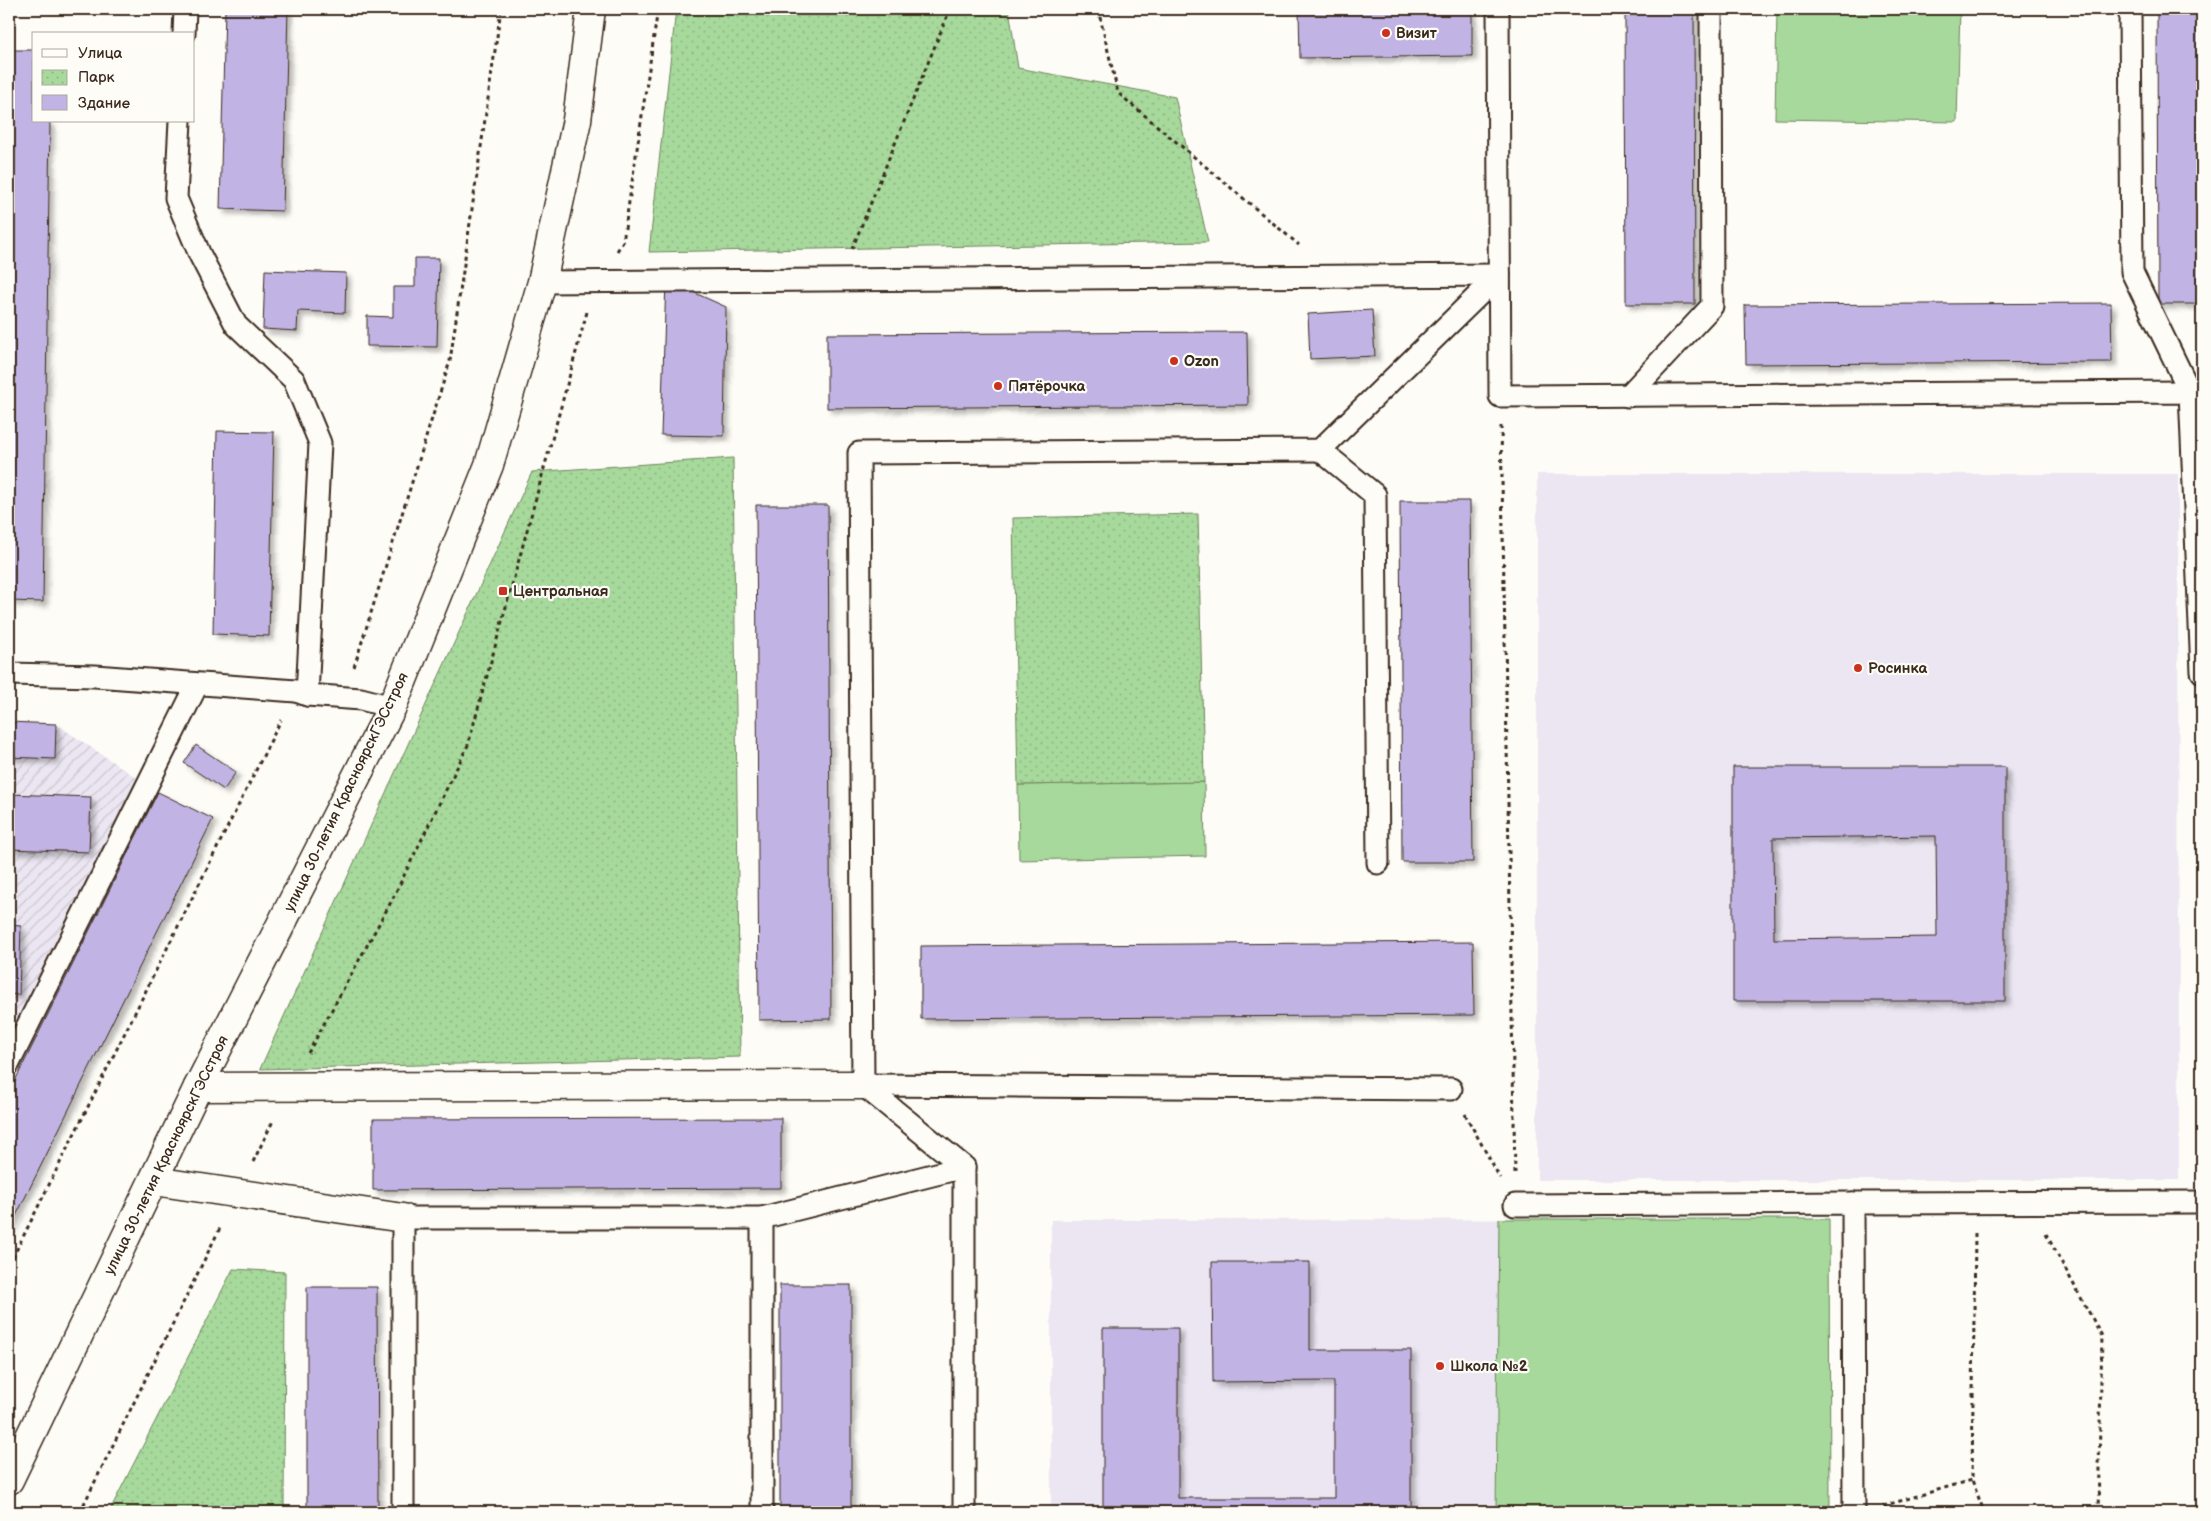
<svg xmlns="http://www.w3.org/2000/svg" width="2211" height="1521" viewBox="0 0 2211 1521" font-family="'Balsamiq Sans',sans-serif">
<style>
.built{fill:#ebe6f1}
.industrial{fill:url(#industrial-furrows)}
.grass{fill:#a6d99b;stroke:#70825c}
.park{fill:url(#park-dots);stroke:#70825c}
.building{fill:#c1b3e4;stroke:#3b2a1e;fill-rule:evenodd;filter:url(#shadow)}
.lines{fill:none;stroke-linecap:round;stroke-linejoin:round}
.lane-casing{stroke:#3b2a1e;stroke-width:25}
.street-casing{stroke:#3b2a1e;stroke-width:31}
.secondary-casing{stroke:#3b2a1e;stroke-width:31}
.path{stroke:#3b2a1e;stroke-width:3;stroke-dasharray:4 4;stroke-linecap:butt}
.lane{stroke:#fdfcf7;stroke-width:21}
.street{stroke:#fdfcf7;stroke-width:28}
.secondary{stroke:#fdfcf7;stroke-width:28}
.poi-dot{fill:#c8321e;stroke:#fdfcf7;stroke-width:2}
.labels{text-anchor:middle;stroke-width:4.5;stroke-linejoin:round;paint-order:stroke}
.poi-label{font-size:15px;font-weight:bold;fill:#3b2a1e;stroke:#fdfcf7;text-anchor:start}
.street-label{font-size:15px;fill:#3b2a1e;stroke:#fdfcf7}
</style>
<defs>
<pattern id="industrial-furrows" width="10" height="10" patternUnits="userSpaceOnUse" patternTransform="scale(1.25)"><rect width="10" height="10" fill="#ebe6f1"/><path d="M-1 1l2-2M0 10L10 0M9 11l2-2" fill="none" stroke="#cac5ce"/></pattern>
<pattern id="park-dots" width="8" height="8" patternUnits="userSpaceOnUse" patternTransform="scale(1.25)"><rect width="8" height="8" fill="#a6d99b"/><path d="M2 2h.1M6 6h.1" fill="none" stroke="#90ba85" stroke-width="1.8" stroke-linecap="round"/></pattern>
<filter id="shadow"><feDropShadow dx="4.5" dy="4.5" stdDeviation="2.5" flood-color="#0004"/></filter>
</defs>
<rect width="100%" height="100%" fill="#fdfcf7"/>
<filter id="ink" filterUnits="userSpaceOnUse"><feTurbulence type="fractalNoise" baseFrequency=".02" numOctaves="2"/><feDisplacementMap in="SourceGraphic" scale="10" xChannelSelector="R" yChannelSelector="G"/><feConvolveMatrix kernelMatrix="1 2 1 2 8 2 1 2 1" color-interpolation-filters="sRGB"/></filter>
<g filter="url(#ink)">
<g class="built">
<path d="M 1537,474 L 2178,474 L 2179,1180 L 1537,1180 Z"/>
<path d="M 1829,1219 L 1830,1512 L 1051,1512 L 1051,1220 Z"/>
</g>
<path class="industrial" d="M 9,722 L 56,724 L 158,792 L 213,819 L 9,1230 Z"/>
<g class="grass">
<path d="M 1777,9 L 1960,9 L 1957,122 L 1775,119 Z"/>
<path d="M 1204,782 L 1205,856 L 1019,860 L 1018,785 Z"/>
<path d="M 1499,1219 L 1829,1219 L 1830,1512 L 1496,1512 Z"/>
</g>
<g class="park">
<path d="M 676,9 L 1009,9 L 1018,68 L 1175,97 L 1208,242 L 649,252 Z"/>
<path d="M 733,458 L 740,1057 L 260,1069 L 532,472 Z"/>
<path d="M 1198,514 L 1204,782 L 1018,785 L 1013,518 Z"/>
<path d="M 233,1269 L 285,1272 L 284,1512 L 109,1512 Z"/>
</g>
<g class="building">
<path d="M 225,9 L 288,9 L 283,211 L 220,209 Z"/>
<path d="M 1299,9 L 1472,9 L 1472,56 L 1300,58 Z"/>
<path d="M 1625,9 L 1694,9 L 1695,304 L 1626,304 Z"/>
<path d="M 2157,9 L 2202,9 L 2202,304 L 2158,304 Z"/>
<path d="M 9,50 L 34,50 L 34,121 L 50,121 L 43,602 L 9,601 Z"/>
<path d="M 415,258 L 439,258 L 437,347 L 367,346 L 367,316 L 393,317 L 393,287 L 415,287 Z"/>
<path d="M 265,270 L 346,273 L 345,313 L 298,311 L 297,331 L 263,329 Z"/>
<path d="M 666,280 L 726,307 L 724,436 L 661,435 Z"/>
<path d="M 2111,303 L 2112,362 L 1746,364 L 1745,305 Z"/>
<path d="M 1372,310 L 1375,356 L 1310,359 L 1308,314 Z"/>
<path d="M 1247,332 L 1248,405 L 827,408 L 827,334 Z"/>
<path d="M 217,431 L 274,432 L 269,636 L 213,634 Z"/>
<path d="M 1400,501 L 1470,501 L 1473,862 L 1402,862 Z"/>
<path d="M 756,505 L 828,505 L 831,1019 L 759,1020 Z"/>
<path d="M 9,722 L 56,724 L 55,759 L 9,757 Z"/>
<path d="M 196,745 L 236,772 L 224,790 L 184,763 Z"/>
<path d="M 1733,767 L 2005,767 L 2005,1001 L 1733,1001 ZM 1936,836 L 1937,937 L 1774,939 L 1773,838 Z"/>
<path d="M 158,792 L 213,819 L 9,1230 L 9,1093 Z"/>
<path d="M 9,794 L 91,797 L 89,852 L 9,849 Z"/>
<path d="M 9,925 L 21,926 L 19,995 L 9,994 Z"/>
<path d="M 1473,942 L 1474,1015 L 921,1019 L 921,946 Z"/>
<path d="M 781,1118 L 781,1188 L 373,1190 L 373,1119 Z"/>
<path d="M 1212,1262 L 1310,1262 L 1310,1350 L 1411,1350 L 1411,1512 L 1103,1512 L 1103,1328 L 1178,1328 L 1178,1498 L 1334,1498 L 1334,1381 L 1213,1382 Z"/>
<rect x="780" y="1285" width="71" height="227"/>
<path d="M 307,1287 L 377,1287 L 378,1512 L 307,1512 Z"/>
</g>
<g class="lines">
<defs>
<g id="lane">
<path d="M 1498,9 L 1500,396 L 2190,392 L 2202,672"/>
<path d="M 2130,9 L 2132,272 L 2190,392 L 2202,387"/>
<path d="M 184,34 L 185,9"/>
<path d="M 180,121 L 176,198 L 200,255 L 236,325 L 294,380 L 320,443 L 307,695"/>
<path d="M 542,282 L 1499,275"/>
<path d="M 1628,396 L 1712,306 L 1711,9"/>
<path d="M 1320,450 L 1375,495 L 1378,863"/>
<path d="M 9,674 L 95,676 L 296,691 L 307,695 L 361,699 L 392,707"/>
<path d="M 9,1063 L 197,685"/>
<path d="M 863,1085 L 859,453 L 1320,450 L 1499,275"/>
<path d="M 863,1085 L 1451,1089"/>
<path d="M 863,1085 L 964,1167 L 964,1512"/>
<path d="M 1853,1203 L 2202,1202"/>
<path d="M 1515,1205 L 1853,1203 L 1854,1512"/>
<path d="M 762,1218 L 964,1167"/>
<path d="M 403,1512 L 403,1218 L 762,1218 L 762,1512"/>
</g>
<g id="street">
<path d="M 198,1087 L 863,1085"/>
<path d="M 154,1181 L 403,1218"/>
</g>
<path id="secondary" d="M 9,1480 L 198,1087 L 392,707 L 489,465 L 542,282 L 577,120 L 591,9"/>
</defs>
<use href="#lane" class="lane-casing"/>
<use href="#street" class="street-casing"/>
<use href="#secondary" class="secondary-casing"/>
<g class="path">
<path d="M 1098,9 L 1118,93 L 1299,245"/>
<path d="M 852,249 L 950,9"/>
<path d="M 617,251 L 623,242 L 658,9"/>
<path d="M 1501,426 L 1515,1174"/>
<path d="M 354,667 L 450,361 L 501,9"/>
<path d="M 308,1053 L 391,902 L 468,745 L 587,312"/>
<path d="M 1465,1114 L 1500,1178"/>
<path d="M 253,1162 L 273,1121"/>
<path d="M 1975,1233 L 1972,1480 L 1984,1512"/>
<path d="M 2046,1234 L 2102,1336 L 2098,1512"/>
<path d="M 9,1265 L 281,720"/>
<path d="M 1883,1506 L 1972,1480"/>
<path d="M 80,1512 L 221,1226"/>
</g>
<use href="#lane" class="lane"/>
<use href="#street" class="street"/>
<use href="#secondary" class="secondary"/>
</g>
</g>
<g class="poi-dot">
<circle cx="1386" cy="33" r="5"/>
<circle cx="1174" cy="361" r="5"/>
<circle cx="998" cy="386" r="5"/>
<rect x="498" y="586" width="10" height="10" rx="2.5"/>
<circle cx="1858" cy="668" r="5"/>
<circle cx="1440" cy="1366" r="5"/>
</g>
<g class="labels">
<g class="poi-label">
<text x="1396" y="38">Визит</text>
<text x="1184" y="366">Ozon</text>
<text x="1008" y="391">Пятёрочка</text>
<text x="513" y="596">Центральная</text>
<text x="1868" y="673">Росинка</text>
<text x="1450" y="1371">Школа №2</text>
</g>
<g class="street-label">
<text transform="translate(346 792) rotate(-64)" y="5">улица 30-летия КрасноярскГЭСстроя</text>
<text transform="translate(166 1155) rotate(-64)" y="5">улица 30-летия КрасноярскГЭСстроя</text>
</g>
</g>
<rect width="2211" height="1521" fill="none" stroke="#fdfcf7" stroke-width="30"/>
<rect x="15" y="15" width="2181" height="1491" fill="none" stroke="#3b2a1e" stroke-width="2" filter="url(#ink)"/>
<rect x="32" y="32" width="162" height="90" fill="#fdfcf7" stroke="#afa8a0"/>
<rect x="42" y="49" width="25" height="8" fill="#fdfcf7" stroke="#afa8a0"/>
<text x="78" y="58" font-size="15" fill="#3b2a1e">Улица</text>
<rect x="42" y="70" width="25" height="15" fill="url(#park-dots)" stroke="#afa8a0"/>
<text x="78" y="82" font-size="15" fill="#3b2a1e">Парк</text>
<rect x="42" y="95" width="25" height="15" fill="#c1b3e4" stroke="#afa8a0"/>
<text x="78" y="108" font-size="15" fill="#3b2a1e">Здание</text>
</svg>
